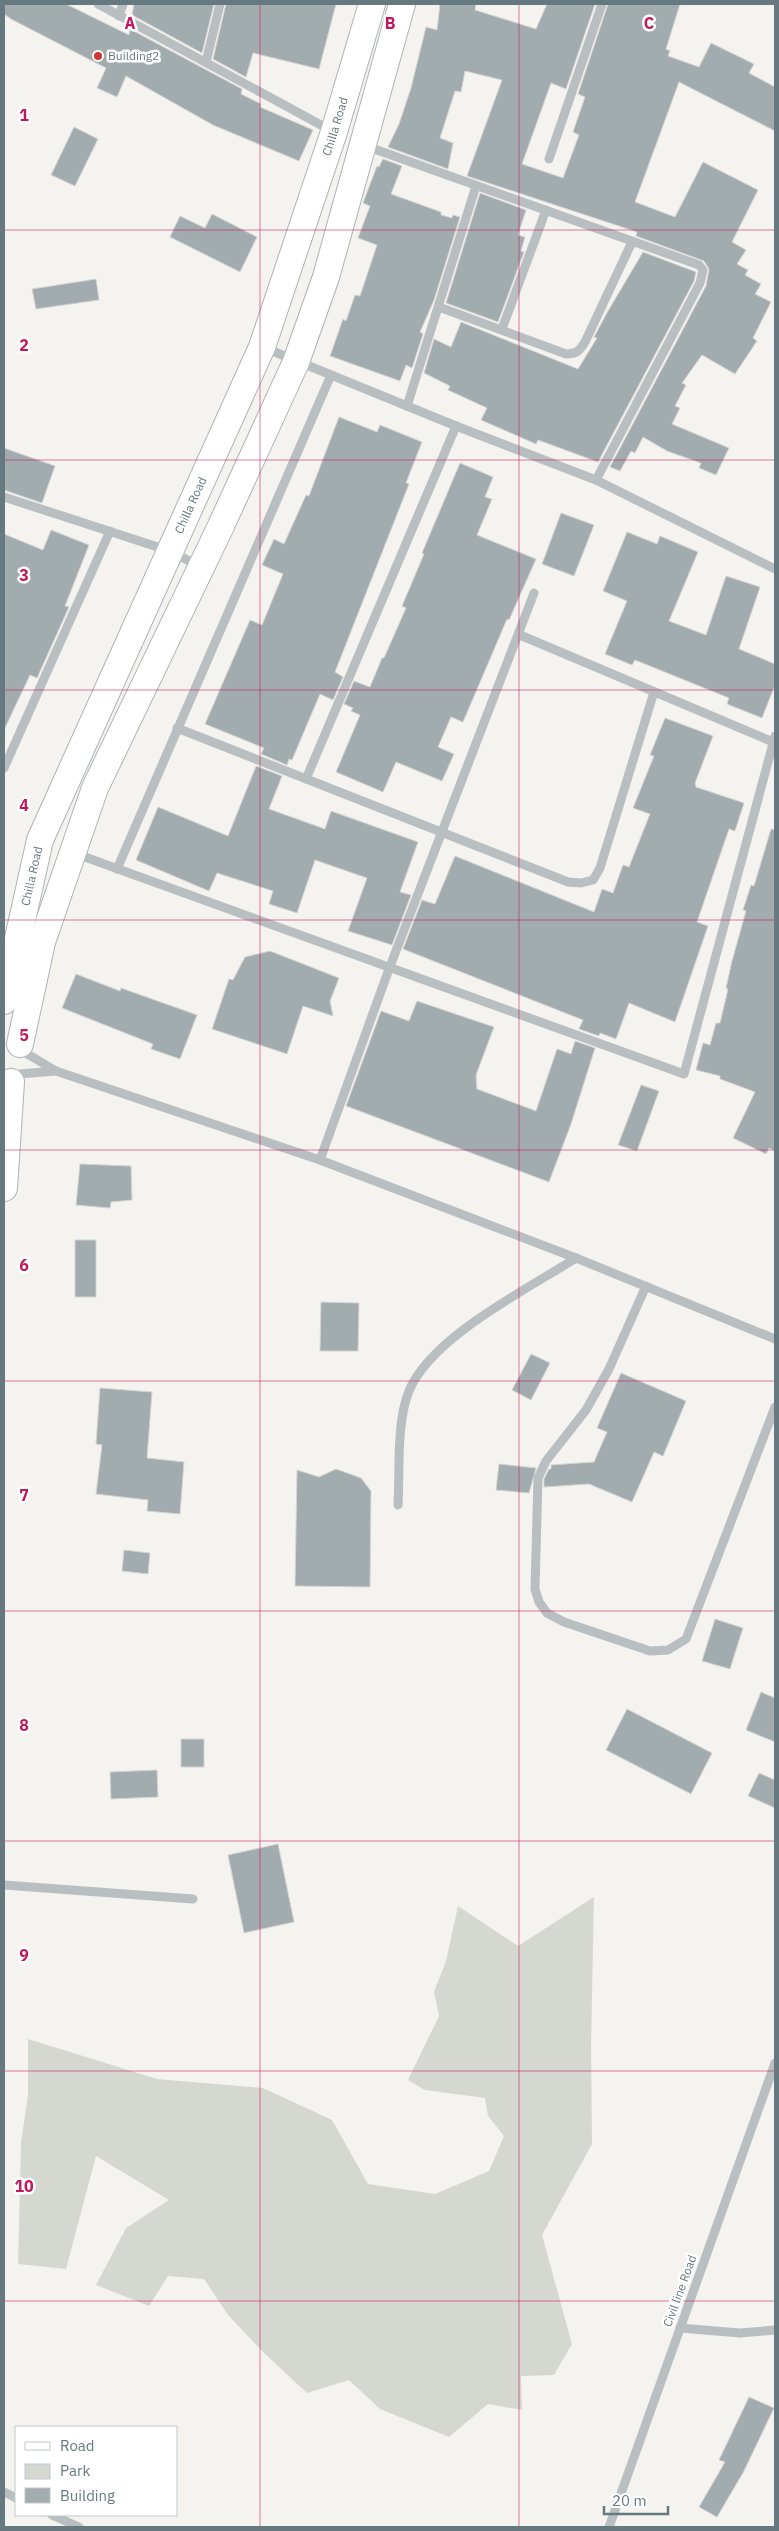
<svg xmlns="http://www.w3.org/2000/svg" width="779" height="2531" viewBox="0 0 779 2531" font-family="'IBM Plex Sans',sans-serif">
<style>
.green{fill:#d4d8d0}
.building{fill:#a2abae;stroke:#d5d4d3}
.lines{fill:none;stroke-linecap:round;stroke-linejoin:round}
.major-casing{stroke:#adb3b4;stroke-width:28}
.minor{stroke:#b9bec0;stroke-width:9}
.major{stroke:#fff;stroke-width:26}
.grid{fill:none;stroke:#c2185b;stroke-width:1;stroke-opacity:0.55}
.poi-dot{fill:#d03534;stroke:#fff;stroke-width:2}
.labels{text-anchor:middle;stroke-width:5;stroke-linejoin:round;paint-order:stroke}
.poi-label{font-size:12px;fill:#66797e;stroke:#fff;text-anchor:start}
.street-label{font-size:12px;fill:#66797e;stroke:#fff}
.grid-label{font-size:16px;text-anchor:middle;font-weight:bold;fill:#c2185b;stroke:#fff;stroke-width:5;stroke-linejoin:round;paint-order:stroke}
</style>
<rect width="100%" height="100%" fill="#f4f3f0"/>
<path class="green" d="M 594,1897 L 591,2045 L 592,2144 L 542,2235 L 572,2344 L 554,2375 L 521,2376 L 522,2410 L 488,2404 L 449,2437 L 380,2409 L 349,2380 L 307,2393 L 263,2352 L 228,2315 L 204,2279 L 168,2276 L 149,2306 L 96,2285 L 126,2228 L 169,2200 L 96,2156 L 66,2269 L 18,2264 L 21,2143 L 28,2095 L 28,2039 L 157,2079 L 263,2088 L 332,2120 L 368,2184 L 435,2194 L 489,2171 L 504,2136 L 488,2116 L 485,2098 L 425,2090 L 408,2080 L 439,2016 L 434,1992 L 446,1961 L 458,1906 L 518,1946 Z"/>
<g class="building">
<path d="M 4,4 L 66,4 L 129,35 L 130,29 L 242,89 L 241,94 L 261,104 L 260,107 L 313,130 L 299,161 L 213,125 L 126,76 L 117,97 L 97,88 L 106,68 L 11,19 L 4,14 Z"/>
<path d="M 134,4 L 214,4 L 202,53 L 132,15 Z"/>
<path d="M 226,4 L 336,4 L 319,69 L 253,53 L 246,77 L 213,59 Z"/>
<path d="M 440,4 L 476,4 L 475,10 L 536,29 L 547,4 L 595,4 L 566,89 L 551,83 L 522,164 L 563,178 L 579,135 L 573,132 L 585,97 L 578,94 L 608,4 L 680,4 L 666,49 L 670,51 L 668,56 L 699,67 L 711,43 L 754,64 L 749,73 L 775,87 L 775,131 L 679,82 L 635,202 L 675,217 L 703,162 L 758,190 L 732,242 L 746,250 L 737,264 L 748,270 L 745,275 L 761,284 L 755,294 L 771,302 L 753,338 L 757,341 L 735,374 L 702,355 L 682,383 L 686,385 L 675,406 L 680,408 L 672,424 L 729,448 L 716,475 L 699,468 L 701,463 L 667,451 L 643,437 L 635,453 L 631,451 L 620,471 L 610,467 L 706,286 L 709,269 L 704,261 L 636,236 L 637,232 L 467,176 L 502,80 L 465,71 L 461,92 L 455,91 L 440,138 L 453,143 L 448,169 L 388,147 L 399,124 L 411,88 L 426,27 L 437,30 Z"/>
<path d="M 74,127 L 98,139 L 75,186 L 51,175 Z"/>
<path d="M 383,159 L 402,166 L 391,194 L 441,212 L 441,215 L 452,218 L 453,215 L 460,217 L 434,300 L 420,332 L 423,334 L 412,368 L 406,365 L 400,381 L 330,356 L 343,319 L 346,321 L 355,295 L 360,296 L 377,245 L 358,238 L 370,206 L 363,203 L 377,166 L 379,167 Z"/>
<path d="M 480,193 L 526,210 L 518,235 L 525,237 L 521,251 L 524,252 L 498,322 L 446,303 Z"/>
<path d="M 212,214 L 257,237 L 240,272 L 170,237 L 180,216 L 205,228 Z"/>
<path d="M 643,252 L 696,272 L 694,281 L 598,462 L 538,440 L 536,444 L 481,420 L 487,408 L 448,390 L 450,386 L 424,373 L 434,339 L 451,347 L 461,322 L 578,369 L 597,338 L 594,337 L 608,311 Z"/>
<path d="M 96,279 L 99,300 L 36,309 L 32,289 Z"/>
<path d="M 339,417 L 377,432 L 380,425 L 422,442 L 406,483 L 409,484 L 335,672 L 343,677 L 333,700 L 320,694 L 292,760 L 289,759 L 287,765 L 261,754 L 264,748 L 205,724 L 250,620 L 262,625 L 283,574 L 262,565 L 274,539 L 284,544 L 306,495 L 309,496 Z"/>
<path d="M 4,448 L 55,466 L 42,503 L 4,490 Z"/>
<path d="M 460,463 L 493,477 L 485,497 L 492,499 L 477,535 L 536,559 L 509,620 L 507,619 L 463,722 L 451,717 L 438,747 L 454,754 L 442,781 L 396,762 L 383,792 L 336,772 L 360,715 L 351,711 L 353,708 L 344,704 L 354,681 L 370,687 L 382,658 L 384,658 L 406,608 L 402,606 L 424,554 L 422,553 Z"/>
<path d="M 561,513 L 594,525 L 574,576 L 542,564 Z"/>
<path d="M 51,530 L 89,545 L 65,606 L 69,607 L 37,678 L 30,675 L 4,730 L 4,534 L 43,550 Z"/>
<path d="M 627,532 L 657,544 L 660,536 L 698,552 L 669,621 L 706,635 L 726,576 L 760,587 L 739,649 L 775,664 L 775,685 L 762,718 L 727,704 L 729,698 L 635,660 L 632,665 L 605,654 L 627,601 L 603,591 Z"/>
<path d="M 665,718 L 713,736 L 695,783 L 696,787 L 744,803 L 735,831 L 729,829 L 697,922 L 708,926 L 675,1022 L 629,1003 L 616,1039 L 600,1033 L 599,1036 L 579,1029 L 583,1020 L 403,949 L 422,900 L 435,904 L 455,856 L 594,912 L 602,889 L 613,893 L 623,865 L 629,867 L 650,814 L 633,808 L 654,756 L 650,755 Z"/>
<path d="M 256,766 L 282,776 L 269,809 L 325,829 L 331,811 L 418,842 L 400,892 L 411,895 L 392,945 L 348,931 L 367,878 L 315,860 L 297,913 L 269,904 L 273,891 L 217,873 L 209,891 L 136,860 L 158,807 L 228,836 Z"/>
<path d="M 771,829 L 775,830 L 775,1151 L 769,1148 L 766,1154 L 733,1138 L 755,1092 L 720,1079 L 720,1076 L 696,1070 L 703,1043 L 710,1045 L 716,1023 L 720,1023 L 728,989 L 726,988 L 732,961 L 746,911 L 743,910 L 751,885 L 754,886 Z"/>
<path d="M 270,951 L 339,978 L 330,1001 L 333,1016 L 303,1006 L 287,1054 L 212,1029 L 229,979 L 233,980 L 245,957 Z"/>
<path d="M 76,974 L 120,991 L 121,988 L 197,1015 L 180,1059 L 151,1049 L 153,1044 L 62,1008 Z"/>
<path d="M 417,1001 L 494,1027 L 476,1075 L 477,1089 L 536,1111 L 557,1049 L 571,1054 L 575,1041 L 595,1048 L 571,1124 L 549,1182 L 346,1106 L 381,1011 L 409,1021 Z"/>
<path d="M 641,1085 L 659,1091 L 637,1151 L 618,1145 Z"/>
<path d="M 80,1164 L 131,1166 L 132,1200 L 111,1202 L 110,1208 L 76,1205 Z"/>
<rect x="75" y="1240" width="21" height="57"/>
<path d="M 321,1302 L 359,1303 L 358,1351 L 320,1351 Z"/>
<path d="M 531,1354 L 550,1363 L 531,1400 L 512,1390 Z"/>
<path d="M 621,1373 L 686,1401 L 663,1456 L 654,1452 L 632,1502 L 589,1484 L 544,1487 L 544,1479 L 549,1469 L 551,1469 L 551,1465 L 594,1462 L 607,1432 L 597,1428 Z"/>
<path d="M 100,1388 L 152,1392 L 147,1458 L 184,1462 L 180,1514 L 147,1511 L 148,1500 L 96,1494 L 102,1445 L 96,1444 Z"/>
<path d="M 499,1464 L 536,1468 L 529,1493 L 496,1490 Z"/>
<path d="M 336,1469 L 361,1478 L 371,1491 L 370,1587 L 295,1586 L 297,1470 L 319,1477 Z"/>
<path d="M 124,1550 L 150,1553 L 148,1574 L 122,1571 Z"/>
<path d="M 715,1619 L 743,1628 L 730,1669 L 702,1661 Z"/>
<path d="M 761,1692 L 775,1698 L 775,1742 L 746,1730 Z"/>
<path d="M 627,1709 L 712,1753 L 691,1794 L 606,1750 Z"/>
<rect x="181" y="1739" width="23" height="28"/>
<path d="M 157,1770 L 158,1797 L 111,1799 L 110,1772 Z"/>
<path d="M 759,1773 L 775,1780 L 775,1808 L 748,1796 Z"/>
<path d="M 278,1844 L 294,1922 L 244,1933 L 228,1855 Z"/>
<path d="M 749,2397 L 774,2408 L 744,2471 L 717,2517 L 699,2507 L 725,2462 L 719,2460 Z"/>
</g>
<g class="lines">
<defs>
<g id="major">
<path id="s1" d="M 4,1001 L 40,840 L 262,347 L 334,132 L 372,4"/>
<path d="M 20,1044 L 42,942 L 95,788 L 220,528 L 296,362 L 326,277 L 402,4"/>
<path d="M 4,1188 L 11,1082"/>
</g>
</defs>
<use href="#major" class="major-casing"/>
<g class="minor">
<path d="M 98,4 L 332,131"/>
<path d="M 119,16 L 123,4"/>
<path d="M 206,62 L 220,4"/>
<path d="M 366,146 L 699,265 L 703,270 L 700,283 L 596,480"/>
<path d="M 549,159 L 602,4"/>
<path d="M 439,307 L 566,354 C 577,354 580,350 585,342 L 632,242"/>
<path d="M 502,329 L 546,210"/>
<path d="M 265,348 L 456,426 L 596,480 L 775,569"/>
<path d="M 407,406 L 476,186"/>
<path d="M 4,497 L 170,551 L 199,566"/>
<path d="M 520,635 L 773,742"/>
<path d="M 177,728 L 568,882 L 581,883 L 593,880 L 600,868 L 654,692"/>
<path d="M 4,768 L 110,531"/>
<path d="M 306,779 L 456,426"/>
<path d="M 74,853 L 684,1074 L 775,736"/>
<path d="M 117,869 L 331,375"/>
<path d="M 56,1071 L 320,1160 L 576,1258 L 775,1339"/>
<path d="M 19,1074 L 56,1071 L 24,1052"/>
<path d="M 320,1160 L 389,969 L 534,593"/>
<path d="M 646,1286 L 609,1369 L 586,1410 L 546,1461 L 538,1478 L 535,1589 L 539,1602 L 547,1613 L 564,1622 L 650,1651 L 668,1650 L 686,1639 L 775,1407"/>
<path d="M 398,1505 C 400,1471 396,1423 409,1391 C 431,1337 526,1290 576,1258"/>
<path d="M 4,1885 L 193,1899"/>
<path d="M 680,2328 L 740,2333 L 775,2330"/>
<path d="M 4,2492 L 16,2498"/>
<path d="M 52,2515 L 79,2527"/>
<path d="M 609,2527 L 775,2063"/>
</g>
<use href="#major" class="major"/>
</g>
<path class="grid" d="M 260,4 L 260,2527M 519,4 L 519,2527M 4,230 L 775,230M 4,460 L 775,460M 4,690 L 775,690M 4,920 L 775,920M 4,1150 L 775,1150M 4,1381 L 775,1381M 4,1611 L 775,1611M 4,1841 L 775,1841M 4,2071 L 775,2071M 4,2301 L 775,2301"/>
<circle class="poi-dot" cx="98" cy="56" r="5"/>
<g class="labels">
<g class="poi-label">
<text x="108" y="60">Building2</text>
</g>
<g class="street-label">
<text dy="4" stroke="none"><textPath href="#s1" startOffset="938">Chilla Road</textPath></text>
<text dy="4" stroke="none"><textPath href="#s1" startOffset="532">Chilla Road</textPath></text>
<text dy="4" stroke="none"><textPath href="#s1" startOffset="128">Chilla Road</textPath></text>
<text transform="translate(680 2291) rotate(-70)" y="4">Civil line Road</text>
</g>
</g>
<g class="grid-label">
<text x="130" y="29">A</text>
<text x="390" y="29">B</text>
<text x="649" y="29">C</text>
<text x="24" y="121">1</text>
<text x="24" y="351">2</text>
<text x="24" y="581">3</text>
<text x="24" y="811">4</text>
<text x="24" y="1041">5</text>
<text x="24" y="1271">6</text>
<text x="24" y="1501">7</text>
<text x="24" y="1731">8</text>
<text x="24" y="1961">9</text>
<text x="24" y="2192">10</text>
</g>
<rect width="779" height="2531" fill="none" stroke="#66797e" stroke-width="10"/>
<rect x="15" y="2426" width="162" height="90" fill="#ffffff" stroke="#c2c9cb"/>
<rect x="25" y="2442" width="25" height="8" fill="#ffffff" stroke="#c2c9cb"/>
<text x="60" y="2451" font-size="15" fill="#66797e">Road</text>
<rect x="25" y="2464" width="25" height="15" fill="#d4d8d0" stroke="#c2c9cb"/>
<text x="60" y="2476" font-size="15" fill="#66797e">Park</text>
<rect x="25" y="2488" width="25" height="15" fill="#a2abae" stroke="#c2c9cb"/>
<text x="60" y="2501" font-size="15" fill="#66797e">Building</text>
<path d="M604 2506v8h64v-8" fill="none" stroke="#66797e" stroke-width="2.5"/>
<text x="612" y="2506" font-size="15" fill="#66797e" stroke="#ffffff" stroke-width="4" paint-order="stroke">20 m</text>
</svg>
